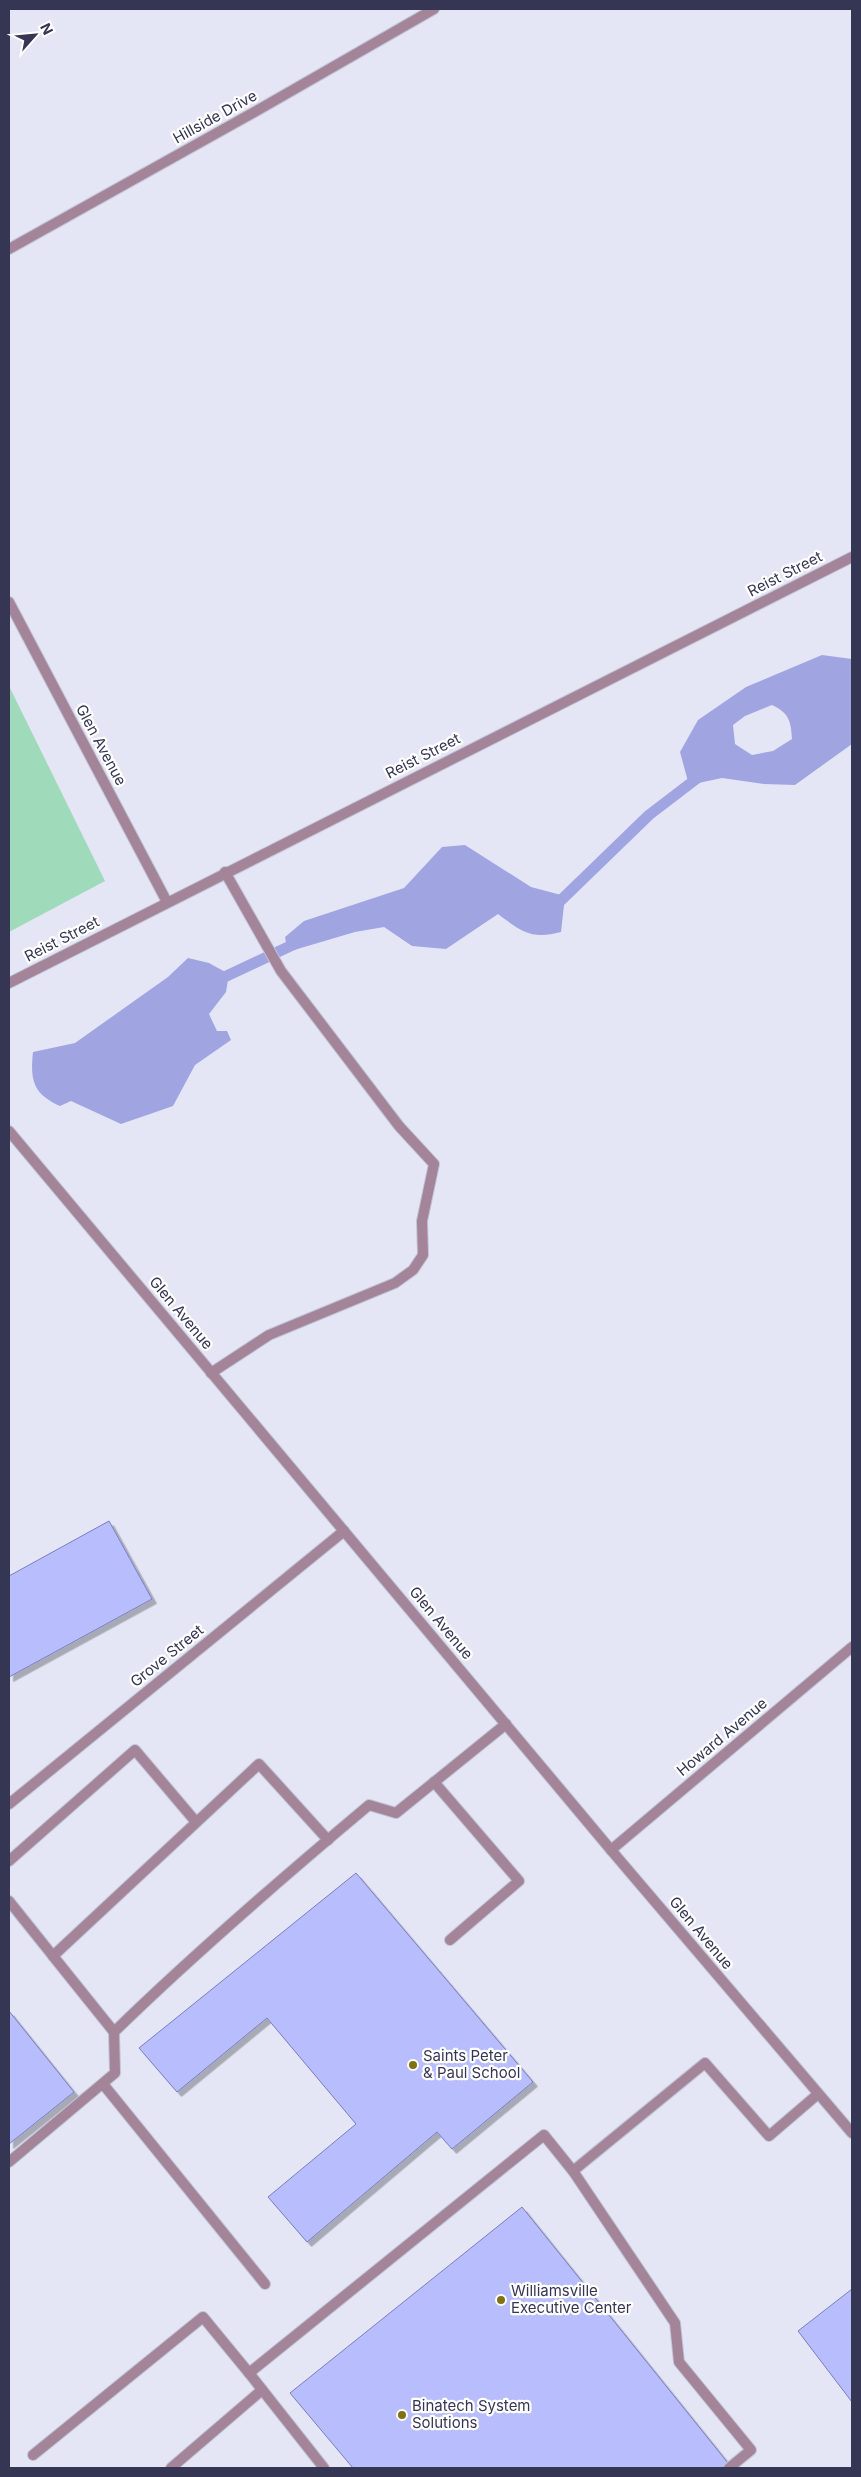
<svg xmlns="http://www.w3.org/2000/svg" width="861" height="2477" viewBox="0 0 861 2477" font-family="Inter,sans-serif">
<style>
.green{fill:#9fdaba}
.water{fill:#a0a5e2;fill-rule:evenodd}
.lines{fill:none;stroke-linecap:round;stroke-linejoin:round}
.stream{stroke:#a0a5e2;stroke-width:11}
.building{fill:#b8befd;stroke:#797dc3;filter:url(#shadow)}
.service-casing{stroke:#c1c3d6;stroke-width:12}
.minor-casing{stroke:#c1c3d6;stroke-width:12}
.service{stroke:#a38498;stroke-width:10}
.minor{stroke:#a38498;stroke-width:10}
.poi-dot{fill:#807213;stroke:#fff;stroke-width:2}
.labels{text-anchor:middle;stroke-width:4.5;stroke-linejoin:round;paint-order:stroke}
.street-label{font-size:15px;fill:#343654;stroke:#fff}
.poi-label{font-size:15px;fill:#343654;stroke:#fff;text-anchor:start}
</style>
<defs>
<filter id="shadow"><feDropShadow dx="4.5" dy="4.5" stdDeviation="0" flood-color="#0004"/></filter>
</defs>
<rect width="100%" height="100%" fill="#e4e6f6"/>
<path class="green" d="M 9,686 L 105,881 L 9,932 Z"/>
<g class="water">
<path d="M 822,655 L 852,659 L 852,744 L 795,785 L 764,784 L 722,778 L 689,785 L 680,752 L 698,720 L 746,687 ZM 772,705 C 789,713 791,721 792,739 L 773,751 L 752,755 L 735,744 L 733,725 L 745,716 Z"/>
<path d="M 465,845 L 531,887 L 565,896 L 561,932 C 531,940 521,931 498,914 L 446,949 L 412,946 L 384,927 L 355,932 L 294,950 L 287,948 L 285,937 L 304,921 L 404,888 L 442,847 Z"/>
<path d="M 188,958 L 209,963 L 229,974 L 226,992 L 209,1014 L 217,1031 L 227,1031 L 231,1040 L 195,1065 L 173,1106 L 121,1124 L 71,1101 L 60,1106 C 33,1094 30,1080 33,1052 L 75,1043 L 168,977 Z"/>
</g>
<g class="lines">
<g class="stream">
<path d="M 554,907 L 649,815 L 700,776"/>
<path d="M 216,981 L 301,941"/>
</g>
</g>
<g class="building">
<path d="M 109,1521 L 152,1599 L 9,1677 L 9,1576 Z"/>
<path d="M 356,1873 L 533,2082 L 452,2149 L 437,2132 L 307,2242 L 268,2197 L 356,2124 L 267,2018 L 177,2092 L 139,2048 Z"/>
<path d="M 9,2011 L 74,2092 L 9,2144 Z"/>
<path d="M 522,2207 L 728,2463 L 722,2468 L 353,2468 L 290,2393 Z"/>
<path d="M 852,2289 L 852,2402 L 798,2331 Z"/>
</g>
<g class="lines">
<defs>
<g id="service">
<path d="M 211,1373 L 269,1335 L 395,1283 L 413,1270 L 423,1255 L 422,1221 L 434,1164 L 399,1126 L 281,971 L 225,872"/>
<path d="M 434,1782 L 519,1881 L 450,1940"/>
<path d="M 9,1861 L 135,1750 L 196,1822"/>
<path d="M 9,1901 L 53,1956 L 259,1764 L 328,1840"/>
<path d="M 53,1956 L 114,2032"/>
<path d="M 103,2084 L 265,2284"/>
<path d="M 9,2162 L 115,2073 L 114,2032 C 195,1953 282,1878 369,1805 L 396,1813 L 506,1724"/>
<path d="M 573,2171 L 675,2323 L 679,2362 L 751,2450 L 729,2468"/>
<path d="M 249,2373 L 324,2468"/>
<path d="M 33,2455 L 203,2317 L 249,2373 L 544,2135 L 573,2171 L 705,2063 L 769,2136 L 818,2094"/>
<path d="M 171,2468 L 262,2390"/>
</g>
<g id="minor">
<path d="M 9,249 L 258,110 L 434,9"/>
<path d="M 9,602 L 167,902"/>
<path d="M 9,983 L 852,557"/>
<path d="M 9,1131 L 611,1850 L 852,2133"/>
<path d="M 9,1804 L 344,1531"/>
<path d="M 611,1850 L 852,1647"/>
</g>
</defs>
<use href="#service" class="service-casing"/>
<use href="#minor" class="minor-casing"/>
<use href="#service" class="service"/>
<use href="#minor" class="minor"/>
</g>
<g class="poi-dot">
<circle cx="413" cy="2065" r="5"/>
<circle cx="501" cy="2300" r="5"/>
<circle cx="402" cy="2415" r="5"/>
</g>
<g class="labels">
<g class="street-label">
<text transform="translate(215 117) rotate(-29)" y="5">Hillside Drive</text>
<text transform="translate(785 574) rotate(-27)" y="5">Reist Street</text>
<text transform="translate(101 745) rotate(62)" y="5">Glen Avenue</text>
<text transform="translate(423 756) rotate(-27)" y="5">Reist Street</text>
<text transform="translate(62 939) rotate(-27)" y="5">Reist Street</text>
<text transform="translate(181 1313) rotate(50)" y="5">Glen Avenue</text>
<text transform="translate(441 1623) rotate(50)" y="5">Glen Avenue</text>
<text transform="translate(167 1656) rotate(-39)" y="5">Grove Street</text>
<text transform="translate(722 1737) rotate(-40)" y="5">Howard Avenue</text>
<text transform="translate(701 1933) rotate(50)" y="5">Glen Avenue</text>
</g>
<g class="poi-label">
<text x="423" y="2061">Saints Peter<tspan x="423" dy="17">&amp; Paul School</tspan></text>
<text x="511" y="2296">Williamsville<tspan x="511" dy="17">Executive Center</tspan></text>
<text x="412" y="2411">Binatech System<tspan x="412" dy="17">Solutions</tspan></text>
</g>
</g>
<rect width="861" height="2477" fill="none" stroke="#343654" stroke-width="20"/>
<g transform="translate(35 35) rotate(63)" stroke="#ffffff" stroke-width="4" paint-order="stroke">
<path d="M0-4L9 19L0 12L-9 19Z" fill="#343654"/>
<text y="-8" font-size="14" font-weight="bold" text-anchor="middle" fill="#343654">N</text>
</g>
</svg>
